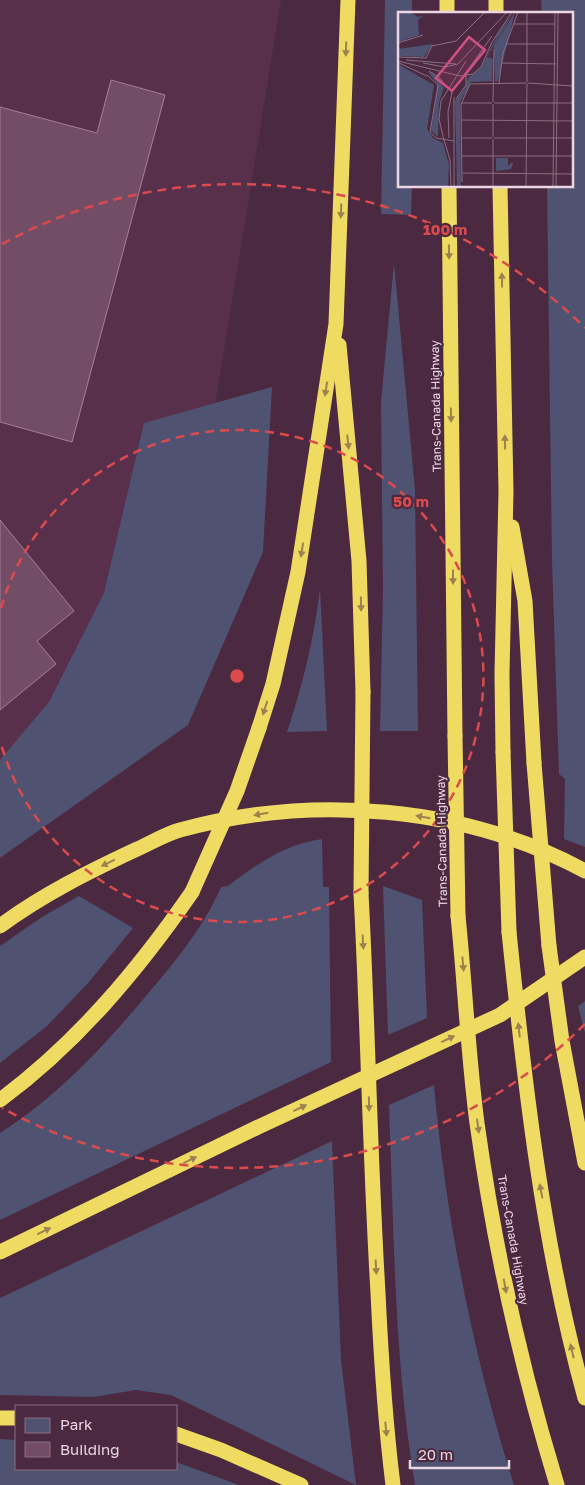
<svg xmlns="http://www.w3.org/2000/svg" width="585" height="1485" viewBox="0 0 585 1485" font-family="'Golos Text',sans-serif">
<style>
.built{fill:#59304c}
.green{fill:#4f5271}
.building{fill:#734d66;stroke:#a77e98}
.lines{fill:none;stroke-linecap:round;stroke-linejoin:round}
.highway{stroke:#efdb61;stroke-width:15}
.highway-bridge{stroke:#efdb61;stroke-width:15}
.oneway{fill:#9d8250}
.ring{fill:none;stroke:#db4b4e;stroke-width:2.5;stroke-dasharray:9 6}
.labels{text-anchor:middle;stroke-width:4.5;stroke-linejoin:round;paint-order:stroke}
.street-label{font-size:12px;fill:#edd6e4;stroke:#4b2940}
.inset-road{fill:none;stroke:#8c6e82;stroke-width:1}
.view{fill:#cf5184;fill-opacity:0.15;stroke:#cf5184;stroke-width:2.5}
.inset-edge{fill:none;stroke:#edd6e4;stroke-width:2.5}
.centre{fill:#db4b4e;stroke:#4b2940;stroke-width:2.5}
.ring-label{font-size:15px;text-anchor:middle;font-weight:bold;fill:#db4b4e;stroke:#4b2940;stroke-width:4.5;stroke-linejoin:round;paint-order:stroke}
</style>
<rect width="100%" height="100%" fill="#4b2940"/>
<path class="built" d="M 0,0 L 281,0 L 174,658 L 0,807 Z"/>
<g class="green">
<path d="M 385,0 L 412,0 L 412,14 L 399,14 L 399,186 L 412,186 L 411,215 L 381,214 Z"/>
<path d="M 541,0 L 585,0 L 585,847 L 564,839 L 565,779 L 559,774 L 552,562 L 547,186 L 571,186 L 571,14 L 542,14 Z"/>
<path d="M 394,263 L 415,490 L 418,731 L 380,731 L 383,590 L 381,402 Z"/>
<path d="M 272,387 L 263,552 L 188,725 L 0,858 L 0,760 L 49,702 L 104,593 L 144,423 Z"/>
<path d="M 320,589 L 327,731 L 287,732 C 303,684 314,638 320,589 Z"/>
<path d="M 322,839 L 323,887 L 329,887 L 331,1062 L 0,1220 L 0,1133 C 57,1097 103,1047 146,996 C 174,963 204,927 221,887 L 228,886 C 257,864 285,844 322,839 Z"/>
<path d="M 383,886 L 422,900 L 427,1018 L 388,1035 Z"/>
<path d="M 79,896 L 133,928 L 89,982 L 47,1026 L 0,1063 L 0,946 L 42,917 Z"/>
<path d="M 585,1001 L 585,1033 L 578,1006 Z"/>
<path d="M 434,1085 C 446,1220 473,1355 514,1485 L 415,1485 C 394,1360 394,1232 389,1105 Z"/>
<path d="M 332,1141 L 341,1360 L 356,1485 L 171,1395 L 136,1390 L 93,1397 L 0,1395 L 0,1298 Z"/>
<path d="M 0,1439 L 16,1440 L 16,1469 L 176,1469 L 176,1462 L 239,1485 L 0,1485 Z"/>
</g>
<g class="building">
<path d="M 111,80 L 165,95 L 72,442 L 0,422 L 0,107 L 97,133 Z"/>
<path d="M 0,520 L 74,611 L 37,641 L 56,664 L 0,710 Z"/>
</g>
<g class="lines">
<g class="highway">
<path d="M 447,0 L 447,14"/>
<path d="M 496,0 L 496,14"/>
<path d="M 449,186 L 455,736"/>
<path d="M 500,186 L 506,491 L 502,674 L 503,752"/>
<path d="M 339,345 L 359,561 L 363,692"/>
<path d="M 512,527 L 525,601 L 534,763"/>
<path d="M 259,728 L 273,684 L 298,572 L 336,324 L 348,0"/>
<path d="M 361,893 C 368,1027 370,1160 378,1293 C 381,1357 385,1421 393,1485"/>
<path d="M 458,916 C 465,984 468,1055 477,1123 C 494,1246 521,1367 557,1485"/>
<path d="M 0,926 C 42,895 88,872 135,850 C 149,844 165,834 180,830 C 311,794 464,805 585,871"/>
<path d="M 509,932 C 525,1088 543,1246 585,1398"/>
<path d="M 549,946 L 562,1041 L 585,1163"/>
<path d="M 0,1100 C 77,1043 138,970 192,892"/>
<path d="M 0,1252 L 256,1128"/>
<path d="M 0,1418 L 16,1418"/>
<path d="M 176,1434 L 221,1450 L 301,1485"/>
</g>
<g class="highway-bridge">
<path d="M 455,736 L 458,916"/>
<path d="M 503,752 L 509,932"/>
<path d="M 534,763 L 549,946"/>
<path d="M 192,892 L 237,791 L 259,728"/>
<path d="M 361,893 L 363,692"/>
<path d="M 256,1128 L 500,1015 L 585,957"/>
</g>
</g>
<defs><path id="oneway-solid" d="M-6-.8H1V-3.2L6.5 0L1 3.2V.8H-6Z" transform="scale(1.25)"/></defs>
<g class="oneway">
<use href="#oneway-solid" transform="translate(346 49) rotate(92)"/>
<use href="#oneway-solid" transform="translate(341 211) rotate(92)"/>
<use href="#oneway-solid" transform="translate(449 252) rotate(89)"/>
<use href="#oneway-solid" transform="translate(502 280) rotate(-91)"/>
<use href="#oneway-solid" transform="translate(326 389) rotate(99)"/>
<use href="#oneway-solid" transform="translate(451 415) rotate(89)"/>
<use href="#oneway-solid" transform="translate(348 442) rotate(84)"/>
<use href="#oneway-solid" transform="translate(505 442) rotate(-91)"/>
<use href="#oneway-solid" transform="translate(302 550) rotate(99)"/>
<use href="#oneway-solid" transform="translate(453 577) rotate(90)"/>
<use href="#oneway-solid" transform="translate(361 604) rotate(89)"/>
<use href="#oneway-solid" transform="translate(265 708) rotate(108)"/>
<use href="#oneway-solid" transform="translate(261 814) rotate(170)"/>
<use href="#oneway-solid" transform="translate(423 817) rotate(-170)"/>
<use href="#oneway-solid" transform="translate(108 863) rotate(154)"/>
<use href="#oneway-solid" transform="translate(363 942) rotate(87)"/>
<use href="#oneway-solid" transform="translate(463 964) rotate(85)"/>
<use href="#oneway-solid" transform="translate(519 1030) rotate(-96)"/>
<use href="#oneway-solid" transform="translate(448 1039) rotate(-25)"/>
<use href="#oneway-solid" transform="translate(369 1104) rotate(89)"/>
<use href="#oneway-solid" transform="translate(300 1108) rotate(-25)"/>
<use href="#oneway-solid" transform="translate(478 1126) rotate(82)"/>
<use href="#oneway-solid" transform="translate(190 1160) rotate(-26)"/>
<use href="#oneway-solid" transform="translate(541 1191) rotate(-101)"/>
<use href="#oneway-solid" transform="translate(44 1231) rotate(-26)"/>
<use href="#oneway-solid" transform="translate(376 1267) rotate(87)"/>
<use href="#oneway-solid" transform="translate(505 1286) rotate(80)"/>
<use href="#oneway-solid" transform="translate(572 1351) rotate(-103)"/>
<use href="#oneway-solid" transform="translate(386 1429) rotate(84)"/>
</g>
<g class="ring">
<path d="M1 608A246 246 0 1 1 1 744"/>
<path d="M585 1024A492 492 0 0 1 2 1108M2 244A492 492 0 0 1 585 328"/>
</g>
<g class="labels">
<g class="street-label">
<text transform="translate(436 406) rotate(-91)" y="4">Trans-Canada Highway</text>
<text transform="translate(442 841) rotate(-91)" y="4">Trans-Canada Highway</text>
<text transform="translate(513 1240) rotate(80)" y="4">Trans-Canada Highway</text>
</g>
</g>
<g transform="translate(398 12)">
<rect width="175" height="175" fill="#4b2940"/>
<path d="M 0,0 L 12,0 L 20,5 L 26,3 L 20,8 L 21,23 L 0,30 ZM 116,0 L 89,45 L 95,47 L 94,69 L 73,70 L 62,90 L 63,175 L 59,175 L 57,89 L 67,76 L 70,66 L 83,56 L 100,22 ZM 117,0 L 100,69 L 97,69 L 96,34 ZM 35,32 L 26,45 L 0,44 L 0,37 ZM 0,52 L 36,73 L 29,117 L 35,126 L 45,131 L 51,153 L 50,175 L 0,175 ZM 30,60 L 36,62 L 46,76 L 41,90 L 40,125 L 33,119 L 40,72 ZM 98,146 L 110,146 L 110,154 L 114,150 L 115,151 L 113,157 L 98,159 Z" fill="#4f5271"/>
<path class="inset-road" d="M 116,12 L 157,12M 0,31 L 25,23M 108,32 L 156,32M 0,45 L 28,46M 28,46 L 34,34 L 58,29 L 87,0M 8,48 L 58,52M 0,49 L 62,64 L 75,62 L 83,55 L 94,30 L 114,0M 1,51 L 29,64M 25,51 L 47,55 L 60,52 L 109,0M 104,51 L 158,52M 31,59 L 42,66 L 47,74M 29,63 L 40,73 L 32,120 L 38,126 L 56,129M 129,70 L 129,0M 101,71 L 105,41 L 120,0M 130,71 L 175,74M 58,87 L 68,73 L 68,62M 95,90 L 96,37M 63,91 L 94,91M 96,91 L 175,91M 63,108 L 175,109M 95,125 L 95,92M 51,126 L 50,100 L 54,80 L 94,24M 63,126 L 94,126M 96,126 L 175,126M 95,127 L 95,175M 46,128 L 52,148 L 53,175M 46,128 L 41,107 L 43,89 L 68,49M 56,129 L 56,175M 56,129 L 56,85M 63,144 L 175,144M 64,161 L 175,162M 64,170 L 63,92 L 72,72 L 128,71M 128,175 L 129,71M 155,175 L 157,0M 158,175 L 160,0"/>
<path class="view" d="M 71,25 L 87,38 L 54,79 L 38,66 Z"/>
<rect width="175" height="175" class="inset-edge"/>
</g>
<circle cx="237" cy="676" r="8" class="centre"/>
<g class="ring-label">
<text x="445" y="235">100 m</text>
<text x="411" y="507">50 m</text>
</g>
<rect x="15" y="1405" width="162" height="65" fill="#4b2940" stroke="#8c6e82"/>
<rect x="25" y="1418" width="25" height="15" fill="#4f5271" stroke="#8c6e82"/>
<text x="60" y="1430" font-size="15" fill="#edd6e4">Park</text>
<rect x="25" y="1442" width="25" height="15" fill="#734d66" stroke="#8c6e82"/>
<text x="60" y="1455" font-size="15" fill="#edd6e4">Building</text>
<path d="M410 1460v8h99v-8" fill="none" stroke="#edd6e4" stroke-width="2.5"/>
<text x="418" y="1460" font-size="15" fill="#edd6e4" stroke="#4b2940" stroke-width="4" paint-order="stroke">20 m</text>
</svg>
